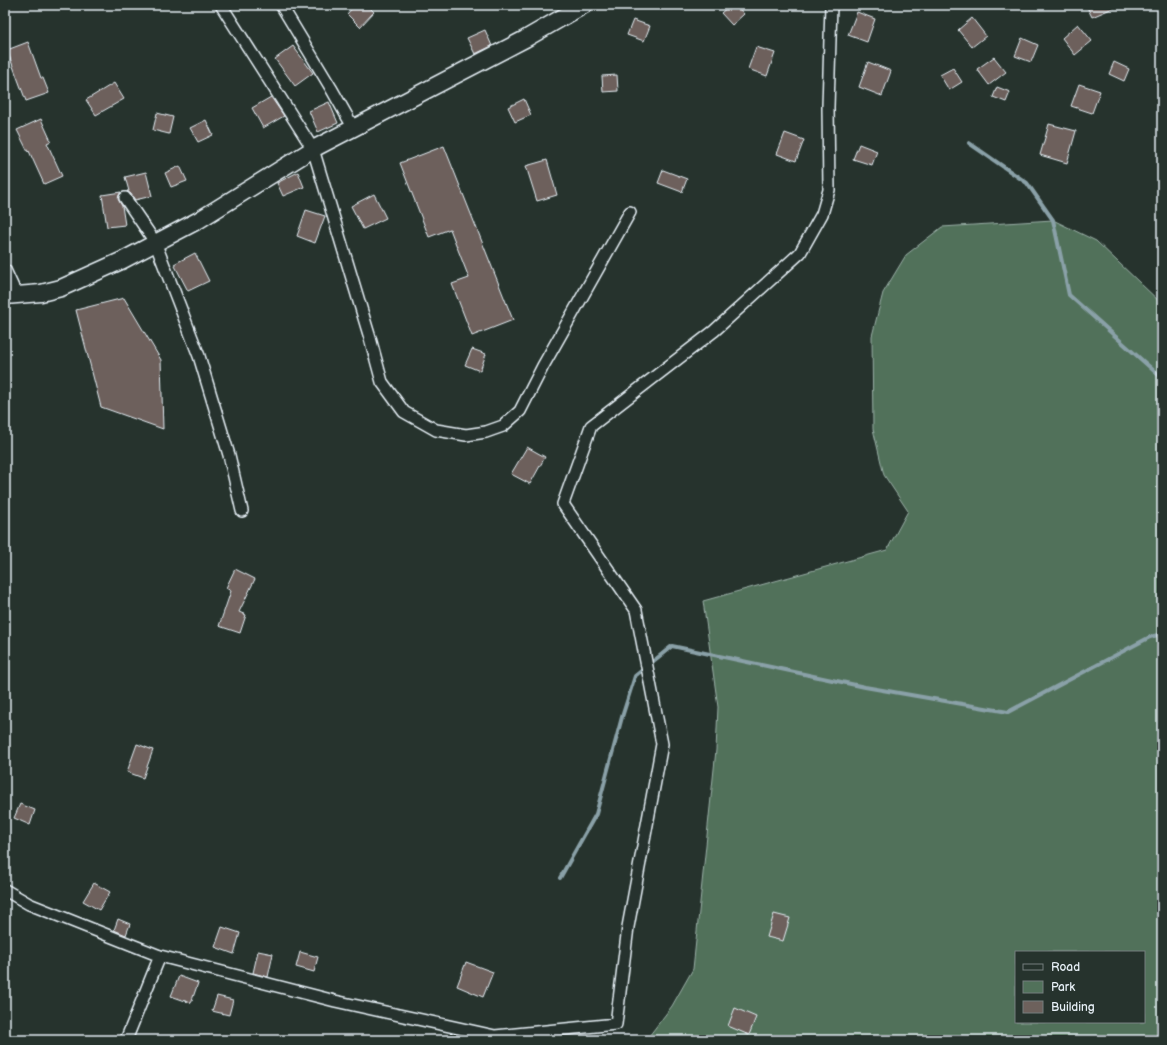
<svg xmlns="http://www.w3.org/2000/svg" width="1167" height="1045" viewBox="0 0 1167 1045" font-family="'Balsamiq Sans',sans-serif">
<style>
.green{fill:#51715a;stroke:#9cb1a9;fill-rule:evenodd}
.lines{fill:none;stroke-linecap:round;stroke-linejoin:round}
.stream{stroke:#8aa1a8;stroke-width:4}
.building{fill:#6d615c;stroke:#e8f1f8}
.minor-casing{stroke:#e8f1f8;stroke-width:14}
.secondary-casing{stroke:#e8f1f8;stroke-width:19}
.minor{stroke:#26332d;stroke-width:11}
.secondary{stroke:#26332d;stroke-width:16}
</style>
<rect width="100%" height="100%" fill="#26332d"/>
<filter id="ink" filterUnits="userSpaceOnUse"><feTurbulence type="fractalNoise" baseFrequency=".025" numOctaves="2"/><feDisplacementMap in="SourceGraphic" scale="8" xChannelSelector="R" yChannelSelector="G"/><feConvolveMatrix kernelMatrix="1 2 1 2 8 2 1 2 1" color-interpolation-filters="sRGB"/></filter>
<g filter="url(#ink)">
<path class="green" d="M 1053,220 L 1096,241 L 1162,304 L 1162,1040 L 646,1040 L 672,1006 L 693,969 L 716,750 L 718,707 L 703,601 L 887,550 L 908,511 L 884,475 L 873,429 L 872,336 L 883,293 L 906,255 L 942,227 ZM 1016,952 L 1144,952 L 1144,1022 L 1016,1022 Z"/>
<g class="lines">
<g class="stream">
<path d="M 969,143 L 1027,183 L 1053,220 L 1069,295 L 1162,378"/>
<path d="M 560,878 L 596,814 L 622,717 L 635,676 L 672,646 L 865,687 L 1008,712 L 1150,637 L 1162,634"/>
</g>
</g>
<g class="building">
<path d="M 355,5 L 367,5 L 374,12 L 360,27 L 347,14 Z"/>
<path d="M 730,5 L 736,5 L 744,14 L 732,25 L 721,13 Z"/>
<path d="M 1086,5 L 1120,5 L 1092,17 Z"/>
<path d="M 857,12 L 875,19 L 867,42 L 848,35 Z"/>
<path d="M 972,18 L 986,36 L 972,47 L 958,30 Z"/>
<path d="M 633,20 L 650,26 L 644,41 L 627,35 Z"/>
<path d="M 1078,24 L 1092,41 L 1075,55 L 1062,38 Z"/>
<path d="M 485,30 L 492,46 L 475,54 L 467,38 Z"/>
<path d="M 1022,38 L 1038,45 L 1031,62 L 1015,56 Z"/>
<path d="M 28,42 L 41,78 L 43,78 L 49,93 L 26,101 L 7,50 Z"/>
<path d="M 293,46 L 313,73 L 295,86 L 275,59 Z"/>
<path d="M 756,47 L 775,53 L 767,76 L 748,69 Z"/>
<path d="M 994,57 L 1006,72 L 989,85 L 977,69 Z"/>
<path d="M 868,62 L 891,71 L 882,96 L 859,87 Z"/>
<path d="M 1114,62 L 1129,69 L 1124,81 L 1109,74 Z"/>
<path d="M 953,68 L 962,82 L 949,90 L 940,75 Z"/>
<path d="M 617,75 L 618,91 L 603,92 L 602,76 Z"/>
<path d="M 114,83 L 124,99 L 96,115 L 86,100 Z"/>
<path d="M 1079,84 L 1100,91 L 1092,113 L 1071,106 Z"/>
<path d="M 997,87 L 1010,92 L 1006,102 L 993,97 Z"/>
<path d="M 271,97 L 284,116 L 263,128 L 252,108 Z"/>
<path d="M 524,99 L 531,115 L 515,122 L 508,107 Z"/>
<path d="M 329,102 L 338,123 L 318,132 L 309,111 Z"/>
<path d="M 157,113 L 173,117 L 169,134 L 153,130 Z"/>
<path d="M 41,119 L 51,141 L 47,143 L 62,176 L 44,184 L 29,151 L 28,152 L 17,130 Z"/>
<path d="M 206,120 L 213,135 L 198,142 L 190,128 Z"/>
<path d="M 1049,124 L 1076,131 L 1067,163 L 1040,155 Z"/>
<path d="M 785,133 L 804,140 L 796,161 L 777,154 Z"/>
<path d="M 859,144 L 877,151 L 872,165 L 853,159 Z"/>
<path d="M 444,146 L 513,320 L 472,336 L 452,284 L 469,278 L 450,229 L 429,237 L 400,163 Z"/>
<path d="M 547,160 L 557,195 L 537,201 L 526,166 Z"/>
<path d="M 180,166 L 187,181 L 171,187 L 165,173 Z"/>
<path d="M 663,170 L 687,179 L 682,192 L 658,183 Z"/>
<path d="M 146,172 L 152,196 L 135,200 L 131,194 L 127,191 L 129,191 L 125,177 Z"/>
<path d="M 298,172 L 304,187 L 283,196 L 277,183 Z"/>
<path d="M 121,192 L 119,195 L 118,199 L 122,206 L 125,225 L 107,227 L 102,195 Z"/>
<path d="M 374,194 L 386,218 L 363,229 L 351,206 Z"/>
<path d="M 306,210 L 325,216 L 315,243 L 297,236 Z"/>
<path d="M 195,253 L 209,281 L 188,291 L 174,264 Z"/>
<path d="M 124,298 L 161,360 L 163,429 L 101,407 L 76,310 Z"/>
<path d="M 472,349 L 486,354 L 480,371 L 465,365 Z"/>
<path d="M 527,447 L 545,457 L 530,484 L 511,474 Z"/>
<path d="M 235,569 L 255,579 L 239,612 L 246,615 L 240,633 L 219,626 L 231,591 L 226,588 Z"/>
<path d="M 137,744 L 153,750 L 143,778 L 127,772 Z"/>
<path d="M 20,804 L 35,810 L 30,825 L 14,818 Z"/>
<path d="M 94,883 L 110,892 L 99,910 L 83,901 Z"/>
<path d="M 774,914 L 790,918 L 783,941 L 767,937 Z"/>
<path d="M 118,919 L 130,924 L 126,935 L 114,930 Z"/>
<path d="M 222,927 L 240,933 L 234,954 L 215,947 Z"/>
<path d="M 258,951 L 273,954 L 268,977 L 253,973 Z"/>
<path d="M 300,952 L 318,957 L 314,972 L 296,967 Z"/>
<path d="M 466,962 L 493,972 L 483,997 L 457,986 Z"/>
<path d="M 179,976 L 198,983 L 191,1003 L 171,996 Z"/>
<path d="M 217,996 L 233,1000 L 229,1015 L 212,1011 Z"/>
<path d="M 735,1008 L 756,1017 L 749,1035 L 728,1026 Z"/>
</g>
<g class="lines">
<defs>
<g id="minor">
<path d="M 221,5 L 313,149 L 370,338 L 382,382 L 404,412 L 436,430 L 466,435 L 486,432 L 503,426 L 520,411 L 543,366 L 630,212"/>
<path d="M 281,5 L 331,88 L 353,127"/>
<path d="M 125,198 L 155,242 L 199,356 L 229,455 L 242,511"/>
<path d="M 5,270 L 17,296"/>
<path d="M 5,890 L 29,904 L 160,956 L 335,1001 L 495,1036 L 616,1024 L 628,927 L 662,744 L 636,610 L 563,504 L 591,426 L 714,331 L 800,253 L 822,214 L 829,190 L 828,107 L 831,5"/>
<path d="M 126,1040 L 160,956"/>
</g>
<path id="secondary" d="M 5,296 L 41,293 L 61,288 L 123,260 L 199,220 L 313,149 L 525,39 L 584,5"/>
</defs>
<use href="#minor" class="minor-casing"/>
<use href="#secondary" class="secondary-casing"/>
<use href="#minor" class="minor"/>
<use href="#secondary" class="secondary"/>
</g>
</g>
<rect width="1167" height="1045" fill="none" stroke="#26332d" stroke-width="20"/>
<rect x="10" y="10" width="1147" height="1025" fill="none" stroke="#e8f1f8" stroke-width="1.5" filter="url(#ink)"/>
<rect x="1015" y="951" width="130" height="72" fill="#26332d" stroke="#747f7e"/>
<rect x="1023" y="964" width="20" height="6" fill="#26332d" stroke="#747f7e"/>
<text x="1051" y="971" font-size="12" fill="#e8f1f8">Road</text>
<rect x="1023" y="981" width="20" height="12" fill="#51715a" stroke="#747f7e"/>
<text x="1051" y="991" font-size="12" fill="#e8f1f8">Park</text>
<rect x="1023" y="1001" width="20" height="12" fill="#6d615c" stroke="#747f7e"/>
<text x="1051" y="1011" font-size="12" fill="#e8f1f8">Building</text>
</svg>
